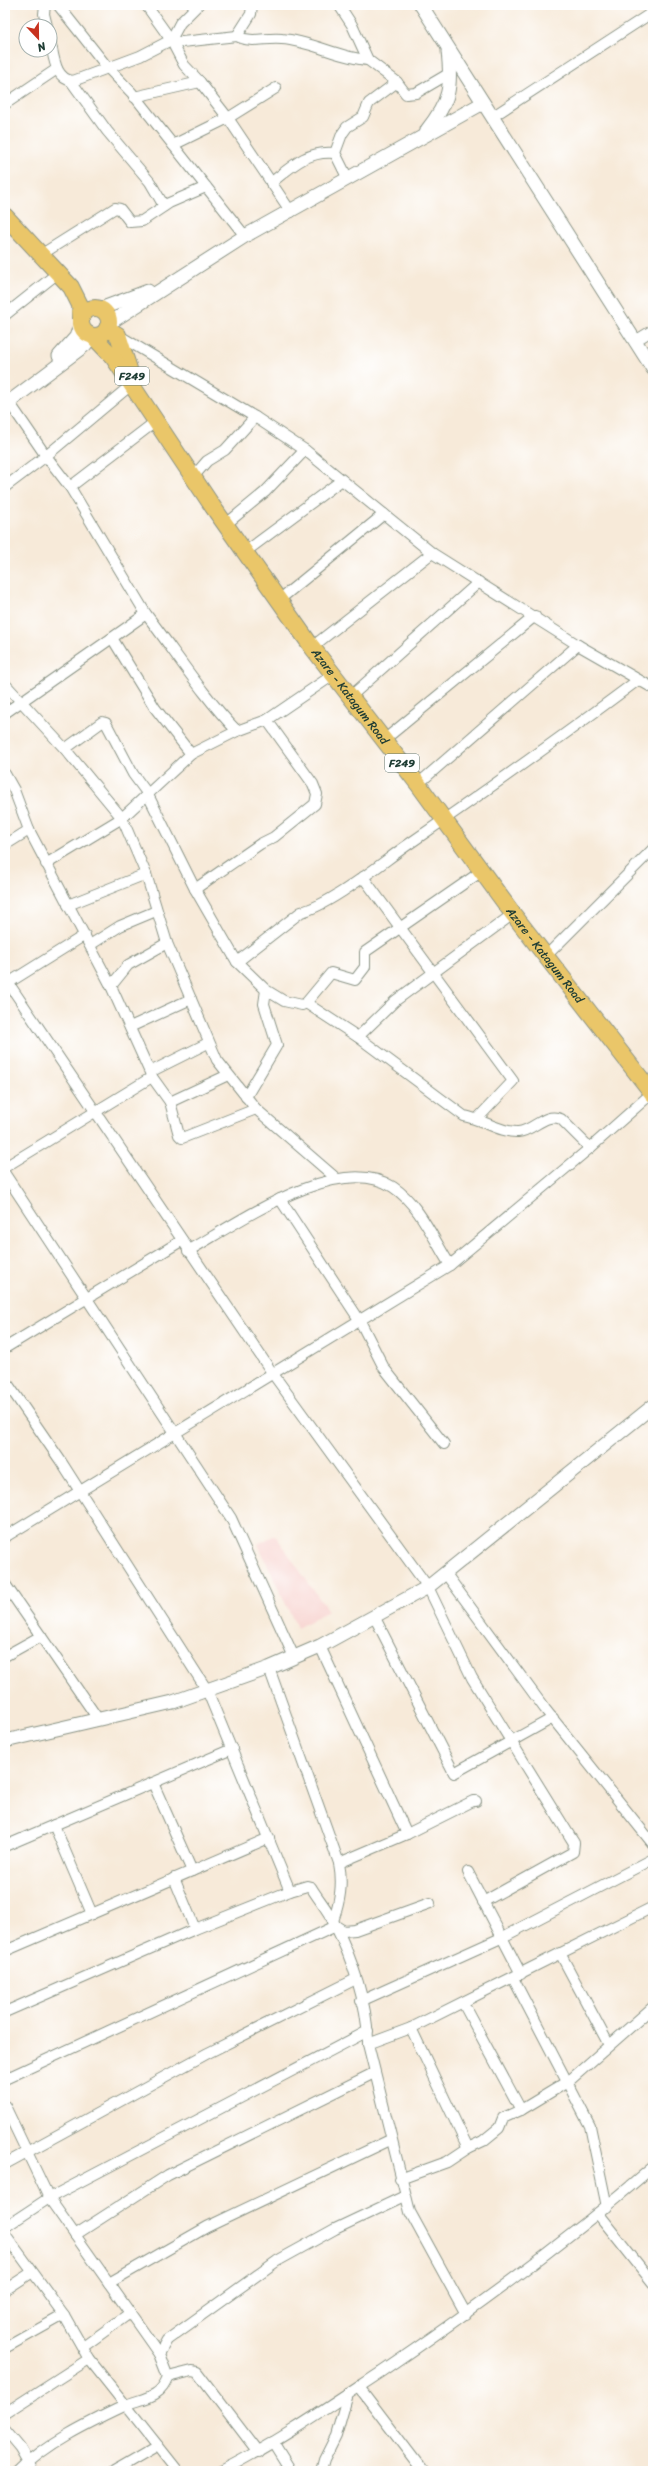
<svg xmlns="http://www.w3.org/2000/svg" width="658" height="2476" viewBox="0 0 658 2476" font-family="Sriracha,sans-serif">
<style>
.built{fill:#f7d0cc}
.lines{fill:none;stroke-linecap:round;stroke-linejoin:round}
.minor-casing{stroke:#8b9486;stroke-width:12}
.tertiary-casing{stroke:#8b9486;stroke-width:15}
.primary-casing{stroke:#8b9486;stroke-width:18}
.minor{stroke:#fff;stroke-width:10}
.tertiary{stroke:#fff;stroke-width:13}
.primary{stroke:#eac669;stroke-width:16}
.labels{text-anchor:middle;stroke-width:3;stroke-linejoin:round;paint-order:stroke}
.shield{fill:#fff;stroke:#627771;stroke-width:1}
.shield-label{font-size:11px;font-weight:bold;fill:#1f3d34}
.street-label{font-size:12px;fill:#1f3d34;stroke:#fff}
</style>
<rect width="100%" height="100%" fill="#fff"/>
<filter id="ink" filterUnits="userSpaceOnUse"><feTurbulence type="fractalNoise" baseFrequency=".025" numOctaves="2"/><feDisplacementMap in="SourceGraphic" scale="8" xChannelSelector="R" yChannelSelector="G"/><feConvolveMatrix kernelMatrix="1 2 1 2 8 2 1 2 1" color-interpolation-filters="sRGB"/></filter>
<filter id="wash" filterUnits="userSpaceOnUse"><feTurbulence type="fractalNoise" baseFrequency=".012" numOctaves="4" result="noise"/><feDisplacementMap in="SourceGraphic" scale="16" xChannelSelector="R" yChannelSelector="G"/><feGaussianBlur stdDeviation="0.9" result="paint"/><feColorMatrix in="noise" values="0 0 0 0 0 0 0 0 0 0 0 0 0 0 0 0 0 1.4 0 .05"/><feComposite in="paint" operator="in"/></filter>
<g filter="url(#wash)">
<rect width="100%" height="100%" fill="#f7ead9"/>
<path class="built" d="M 275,1535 L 328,1611 L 297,1628 L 258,1544 Z"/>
</g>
<g filter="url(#ink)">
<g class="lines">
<defs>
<g id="minor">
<path d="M 45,5 L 44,14 L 47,26"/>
<path d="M 58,5 L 108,68 L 132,93 L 245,236"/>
<path d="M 146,5 L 171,40 L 184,65 L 200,82 L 228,118 L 291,212"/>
<path d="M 339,5 L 352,25 L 368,60 L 397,82 L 406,94 L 416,93 L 450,73"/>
<path d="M 237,36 L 251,14 L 252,5"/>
<path d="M 50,40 C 54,55 54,79 73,81 L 140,56 L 171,40 L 180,23 L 198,5"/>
<path d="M 173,43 L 237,36 C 251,44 266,37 282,39 C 312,41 338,58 368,60"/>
<path d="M 71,81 L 107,131 L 150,182 L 164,206"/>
<path d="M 134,97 L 200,82"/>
<path d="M 5,104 L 57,69"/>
<path d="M 492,117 L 653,12"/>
<path d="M 173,145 L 228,118 L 276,88"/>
<path d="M 348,179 L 335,153 L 342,134 L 347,127 L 363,117 L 369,103 L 397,82"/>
<path d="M 271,183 C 291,167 307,150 335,153"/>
<path d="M 42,254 L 115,208 L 120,209 L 130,222 L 142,221 L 169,203 L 206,187"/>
<path d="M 5,315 L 59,272"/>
<path d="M 118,335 L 255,417 L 305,450 L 432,553 L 578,645 L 653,688"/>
<path d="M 635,341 L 653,330"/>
<path d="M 193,477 L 207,461 L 225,450 L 255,417"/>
<path d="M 5,487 L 46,456 L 131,385"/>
<path d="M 70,487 L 155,422"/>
<path d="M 225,525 L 265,492 L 305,450"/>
<path d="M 245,552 L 342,480"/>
<path d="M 279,600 L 384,514"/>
<path d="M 146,614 C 176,653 203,696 237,731"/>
<path d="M 112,638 L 155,708 L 191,754"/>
<path d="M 312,647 L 432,553"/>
<path d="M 5,684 L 65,749 L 122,818 L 146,874 L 167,943 L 217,1060 L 256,1109 L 337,1179"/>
<path d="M 350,697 L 479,582"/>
<path d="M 5,713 L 146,614 L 70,487 L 46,456 L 9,402"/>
<path d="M 384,740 L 535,616"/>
<path d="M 65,749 L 102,722 L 106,723 L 133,774 L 147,793 L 195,889 L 237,962 L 266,990 L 284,1001 L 302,1005 L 306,1003 L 331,973 L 355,980 L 365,967 L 365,952 L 482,871"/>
<path d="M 5,774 L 14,790 L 29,830 L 111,986 L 152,1077 L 170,1102 L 228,1075"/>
<path d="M 418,784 L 578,645"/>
<path d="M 5,845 L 29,830"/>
<path d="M 46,864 L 122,818 L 191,754 L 237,731 L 267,720 L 333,675"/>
<path d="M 363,877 L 513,1081 L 478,1118"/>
<path d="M 195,889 L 260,844 L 274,837 L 315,804 L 317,794 L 313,784 L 267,720"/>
<path d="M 68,905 L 146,874"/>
<path d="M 90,945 L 120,926 L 156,911"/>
<path d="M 545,957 L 653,849"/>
<path d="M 237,962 L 301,912 C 330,905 379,865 406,846 C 484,792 562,737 638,680"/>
<path d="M 5,978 L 273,1374 L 428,1587 L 472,1678 L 574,1843 L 573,1852 L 483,1902"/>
<path d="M 5,985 L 85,935"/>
<path d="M 111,986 L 128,965 L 167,943"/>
<path d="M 306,1003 L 358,1037 L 464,1116 C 482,1119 501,1133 518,1132 C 534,1131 544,1112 561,1119 L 590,1148"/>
<path d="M 130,1027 L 191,999"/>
<path d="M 358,1037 L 395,1001 L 513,914"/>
<path d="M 150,1072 L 208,1043"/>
<path d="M 246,1097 L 277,1045 L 264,1004 L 266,990"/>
<path d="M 170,1102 L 179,1135 L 182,1138 L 256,1109"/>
<path d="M 5,1167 L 152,1077"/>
<path d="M 5,1174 L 231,1518 L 294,1657"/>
<path d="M 280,1199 L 360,1321 L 384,1368 L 444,1444"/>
<path d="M 188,1251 C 236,1224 338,1151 393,1187 C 419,1204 434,1240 450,1265"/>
<path d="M 5,1348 L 181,1241"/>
<path d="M 5,1380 L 60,1460 L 207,1690 L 290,1891"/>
<path d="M 5,1537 L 450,1265 L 590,1148 L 652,1093"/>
<path d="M 446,1574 L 545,1709 L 653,1844"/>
<path d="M 5,1584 L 98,1719"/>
<path d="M 374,1616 L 454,1773 L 553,1718"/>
<path d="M 320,1646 L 407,1834"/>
<path d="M 5,1656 L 41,1636"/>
<path d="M 269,1668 L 339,1863 C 343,1884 340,1901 333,1921"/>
<path d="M 153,1783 L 192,1871"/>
<path d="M 54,1825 L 92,1914"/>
<path d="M 5,1846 L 232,1749"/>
<path d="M 339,1863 L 407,1834 L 473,1801 L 476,1801"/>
<path d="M 468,1872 L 521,1974"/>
<path d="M 174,1878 L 195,1929"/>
<path d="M 336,1926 L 344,1931 L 355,1930 L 430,1903"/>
<path d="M 5,1951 L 269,1838"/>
<path d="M 560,1953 L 609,2045"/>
<path d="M 513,1978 L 590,2126 L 607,2207"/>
<path d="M 361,2001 L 501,1938 L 653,1859"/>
<path d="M 463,2003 L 521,2110"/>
<path d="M 5,2012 L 195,1929 L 290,1891 L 307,1886 L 311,1887 C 318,1899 328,1910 334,1923 C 352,1958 368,2005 368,2044 L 410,2212 L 466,2314"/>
<path d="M 411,2028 L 468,2148"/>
<path d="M 368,2044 L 411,2028 L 653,1907"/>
<path d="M 5,2079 L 336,1926"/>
<path d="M 5,2106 L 49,2198 L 159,2354"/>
<path d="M 5,2164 L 208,2053 L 356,1979"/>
<path d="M 400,2179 L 447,2162 L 468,2148 L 483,2141 L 499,2128 L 503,2118 L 521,2110 L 569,2081 L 653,2007"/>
<path d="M 598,2214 L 653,2283"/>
<path d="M 5,2227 L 49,2198 L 368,2031"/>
<path d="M 5,2234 L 64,2315 L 89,2359 L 178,2471"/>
<path d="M 75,2235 L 168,2175 L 374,2073"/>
<path d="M 109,2283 L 207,2227 L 390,2140"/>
<path d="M 5,2290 L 31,2273"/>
<path d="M 83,2347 L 130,2313"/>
<path d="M 5,2348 L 64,2315"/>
<path d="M 168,2377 L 192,2371 L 197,2372 L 258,2452"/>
<path d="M 359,2387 L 423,2471"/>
<path d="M 5,2413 L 89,2359"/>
<path d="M 5,2430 L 20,2448 L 33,2471"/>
<path d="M 273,2442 L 291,2471"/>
<path d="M 19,2471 C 47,2443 88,2423 124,2406 C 134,2401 145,2400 155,2394 C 162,2390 165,2384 168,2377 L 159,2354 L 167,2340 L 277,2261 L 335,2229 L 405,2196"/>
<path d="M 115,2471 L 158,2446"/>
<path d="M 221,2471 C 278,2442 330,2406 383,2371 C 476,2308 567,2241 653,2167"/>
<path d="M 321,2471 L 324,2460 L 336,2436 L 348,2394"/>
</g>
<g id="tertiary">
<path d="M 421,5 L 653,369"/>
<path d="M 427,130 C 450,101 452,87 448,51"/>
<path d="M 100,309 L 148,291"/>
<path d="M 108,324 L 245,236 L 483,103"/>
<path d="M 59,356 L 76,337 L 81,323"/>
<path d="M 5,405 L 85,345 L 92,336"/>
<path d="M 5,1741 L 173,1702 L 269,1668 L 320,1646 L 428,1587 L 653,1406"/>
</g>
<g id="primary">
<path d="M 5,216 L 71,287 L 80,305 L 81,320"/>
<circle cx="95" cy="322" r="14"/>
<path d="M 107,328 L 118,335 L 129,369"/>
<path id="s1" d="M 93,336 L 113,357 L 213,507 L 312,647 L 418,784 L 513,914 L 653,1094"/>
</g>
</defs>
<use href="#minor" class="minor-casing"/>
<use href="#tertiary" class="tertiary-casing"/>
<use href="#primary" class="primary-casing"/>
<use href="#minor" class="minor"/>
<use href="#tertiary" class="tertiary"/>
<use href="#primary" class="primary"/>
</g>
</g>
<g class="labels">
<g class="shield">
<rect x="115" y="367" width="34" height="18" rx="3"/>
<rect x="385" y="754" width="34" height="18" rx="3"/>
</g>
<g class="shield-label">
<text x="132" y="380">F249</text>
<text x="402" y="767">F249</text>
</g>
<g class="street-label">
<text dy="4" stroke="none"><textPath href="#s1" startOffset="443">Azare - Katagum Road</textPath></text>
<text dy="4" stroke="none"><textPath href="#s1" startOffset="767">Azare - Katagum Road</textPath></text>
</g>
</g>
<rect width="658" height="2476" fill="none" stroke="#fff" stroke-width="20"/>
<g transform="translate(38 38) rotate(158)"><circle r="19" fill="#ffffff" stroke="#a5b1ae"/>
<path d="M0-3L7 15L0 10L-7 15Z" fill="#c8321e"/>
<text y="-6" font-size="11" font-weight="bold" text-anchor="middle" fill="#1f3d34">N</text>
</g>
</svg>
